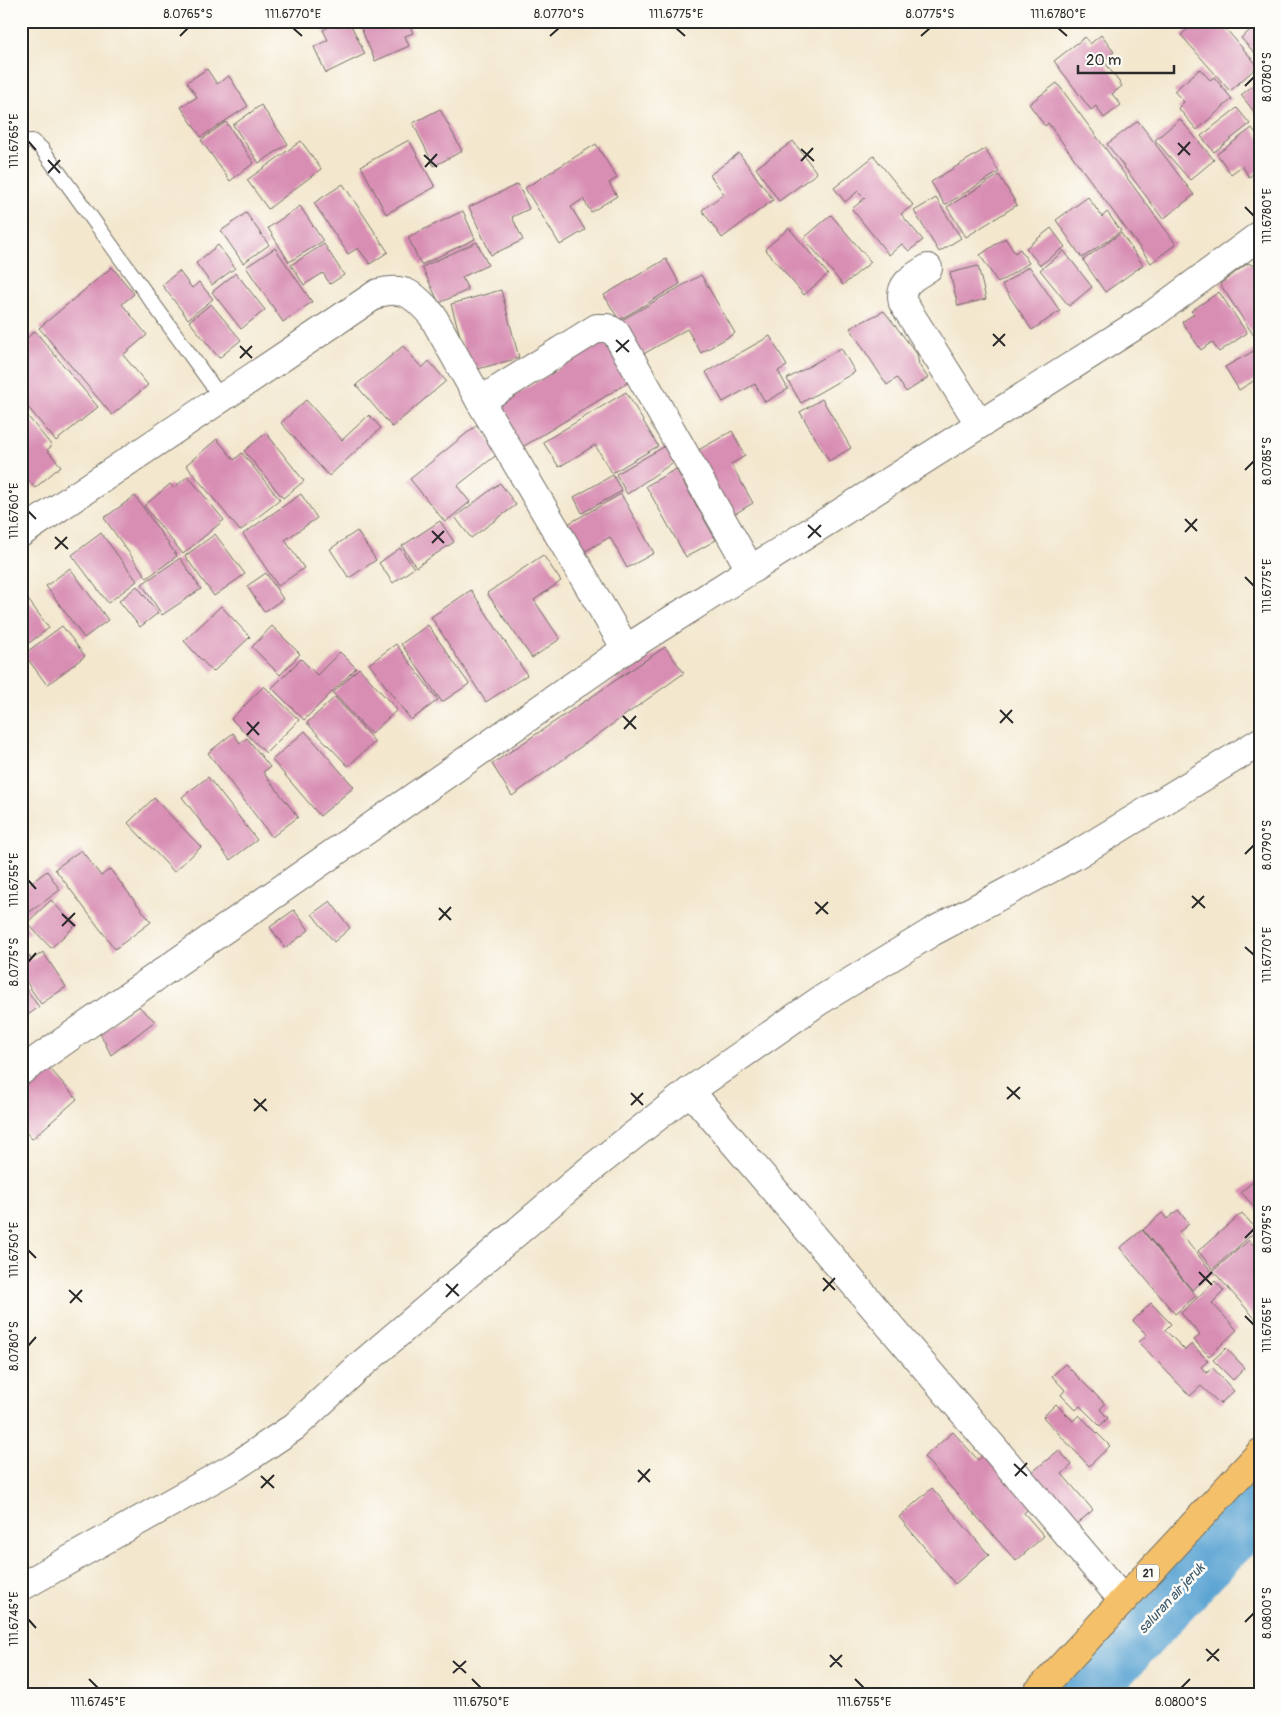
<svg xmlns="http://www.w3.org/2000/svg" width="1281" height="1715" viewBox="0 0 1281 1715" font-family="Pangolin,sans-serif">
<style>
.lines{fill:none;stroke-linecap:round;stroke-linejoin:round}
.river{stroke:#5ca4d3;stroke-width:58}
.building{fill:#d88db3}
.service-casing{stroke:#716d64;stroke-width:16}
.minor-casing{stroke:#716d64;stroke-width:30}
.trunk-casing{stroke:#716d64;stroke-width:30}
.service{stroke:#fff;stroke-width:14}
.minor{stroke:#fff;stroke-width:28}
.trunk{stroke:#f4c16a;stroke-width:28}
.ticks{fill:none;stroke:#2b2b2b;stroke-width:2}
.labels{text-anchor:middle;stroke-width:5;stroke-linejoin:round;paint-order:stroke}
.shield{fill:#fdfcf7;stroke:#6a6a68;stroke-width:1}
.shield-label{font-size:11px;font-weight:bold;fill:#2b2b2b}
.water-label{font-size:14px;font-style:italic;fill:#3f5b6e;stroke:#fdfcf7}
.neatline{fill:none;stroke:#2b2b2b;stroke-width:2}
.ticks-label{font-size:12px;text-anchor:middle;fill:#2b2b2b}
</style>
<rect width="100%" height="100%" fill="#fdfcf7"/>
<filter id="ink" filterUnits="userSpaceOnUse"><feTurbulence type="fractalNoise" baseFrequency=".02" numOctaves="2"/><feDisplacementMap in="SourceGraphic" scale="10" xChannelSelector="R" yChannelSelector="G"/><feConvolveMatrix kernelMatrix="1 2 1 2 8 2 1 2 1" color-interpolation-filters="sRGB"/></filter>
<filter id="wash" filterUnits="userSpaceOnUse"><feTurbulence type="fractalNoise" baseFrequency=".0096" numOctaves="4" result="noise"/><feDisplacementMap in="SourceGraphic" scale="20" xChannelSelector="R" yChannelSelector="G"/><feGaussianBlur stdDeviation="1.12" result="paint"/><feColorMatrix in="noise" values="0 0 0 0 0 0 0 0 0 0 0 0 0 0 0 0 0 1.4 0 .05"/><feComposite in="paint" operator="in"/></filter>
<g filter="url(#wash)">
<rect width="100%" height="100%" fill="#f3e7ce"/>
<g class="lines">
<path class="river" d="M 1082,1694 L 1260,1503"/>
</g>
<g id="blocks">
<g class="building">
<path d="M 339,21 L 349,21 L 365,54 L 326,73 L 314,47 L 328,40 L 323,30 Z"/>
<path d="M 358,21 L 408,21 L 413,33 L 405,36 L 409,46 L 375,61 Z"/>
<path d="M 1197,21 L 1219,21 L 1258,66 L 1230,91 L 1181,35 Z"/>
<path d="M 1260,22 L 1260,59 L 1241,38 Z"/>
<path d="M 1101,35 L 1114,52 L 1103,60 L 1122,86 L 1112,94 L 1121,105 L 1104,118 L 1096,106 L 1091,110 L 1054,61 L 1085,37 L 1090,44 Z"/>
<path d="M 207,69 L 217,84 L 229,76 L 248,106 L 201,137 L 181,107 L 197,97 L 187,82 Z"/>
<path d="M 1200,69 L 1210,80 L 1214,77 L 1232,99 L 1197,130 L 1178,108 L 1184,102 L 1174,91 Z"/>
<path d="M 1260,80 L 1260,119 L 1241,95 Z"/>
<path d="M 1057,83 L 1176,244 L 1151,263 L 1048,123 L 1045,126 L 1029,104 Z"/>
<path d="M 261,105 L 288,144 L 259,163 L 233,125 Z"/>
<path d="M 1237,108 L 1250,124 L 1214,152 L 1201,136 Z"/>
<path d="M 440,109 L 462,151 L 434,166 L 413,123 Z"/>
<path d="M 1180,119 L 1214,160 L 1190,180 L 1155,140 Z"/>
<path d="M 1138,121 L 1194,195 L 1163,219 L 1107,144 Z"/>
<path d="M 226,122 L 254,163 L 230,181 L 201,140 Z"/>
<path d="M 1252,128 L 1260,139 L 1260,169 L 1249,177 L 1242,166 L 1231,174 L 1217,154 Z"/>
<path d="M 409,140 L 435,187 L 386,214 L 361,166 Z"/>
<path d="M 301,141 L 321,169 L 268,209 L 247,180 Z"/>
<path d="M 793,141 L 817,173 L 779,201 L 756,168 Z"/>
<path d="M 596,144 L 617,178 L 609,183 L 617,196 L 591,212 L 583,199 L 571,207 L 585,230 L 560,245 L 525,188 Z"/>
<path d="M 985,149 L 999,172 L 945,205 L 931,182 Z"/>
<path d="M 739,153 L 773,200 L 722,238 L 702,210 L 724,194 L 710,175 Z"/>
<path d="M 874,156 L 913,205 L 901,214 L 923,240 L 909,251 L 902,244 L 889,255 L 852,209 L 865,198 L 858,191 L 845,202 L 834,188 Z"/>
<path d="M 999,175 L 1017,205 L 966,237 L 947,207 Z"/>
<path d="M 343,184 L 388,252 L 370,264 L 358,248 L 348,254 L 314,203 Z"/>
<path d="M 518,184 L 529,209 L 512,217 L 523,240 L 491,255 L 469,207 Z"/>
<path d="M 1088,197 L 1102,217 L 1107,212 L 1121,231 L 1082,258 L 1056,220 Z"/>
<path d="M 936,198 L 961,238 L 939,252 L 914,211 Z"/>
<path d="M 300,206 L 323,241 L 289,262 L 268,228 Z"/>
<path d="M 463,211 L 475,239 L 421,265 L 408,237 Z"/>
<path d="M 246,213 L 269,245 L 243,263 L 221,231 Z"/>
<path d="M 831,215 L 871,262 L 843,285 L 804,238 Z"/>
<path d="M 789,228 L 828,274 L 804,295 L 765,249 Z"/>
<path d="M 1051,228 L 1065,247 L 1040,265 L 1026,248 Z"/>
<path d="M 1121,233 L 1143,265 L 1105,292 L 1083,260 Z"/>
<path d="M 1005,238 L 1015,253 L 1020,249 L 1029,263 L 998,283 L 980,255 Z"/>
<path d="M 477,242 L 488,265 L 462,277 L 468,290 L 439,303 L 422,267 Z"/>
<path d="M 324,244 L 344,275 L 330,284 L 323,273 L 304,285 L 291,265 Z"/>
<path d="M 218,245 L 235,268 L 212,285 L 196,263 Z"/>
<path d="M 275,248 L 312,302 L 283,322 L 246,267 Z"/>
<path d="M 1064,251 L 1092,287 L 1069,306 L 1040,270 Z"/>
<path d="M 666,259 L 680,284 L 619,320 L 604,295 Z"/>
<path d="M 1248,263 L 1260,269 L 1254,275 L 1260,282 L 1260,345 L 1220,284 Z"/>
<path d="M 978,266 L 986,299 L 958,306 L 950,273 Z"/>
<path d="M 1029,266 L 1060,311 L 1032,330 L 1002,285 Z"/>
<path d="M 112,267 L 134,294 L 122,304 L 147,335 L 123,355 L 148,385 L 112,415 L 39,328 Z"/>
<path d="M 179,271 L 192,288 L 199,282 L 213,299 L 188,319 L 162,285 Z"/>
<path d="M 236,273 L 265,310 L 241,329 L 212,292 Z"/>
<path d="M 701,275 L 735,333 L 701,353 L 687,329 L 640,356 L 620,321 Z"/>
<path d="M 501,290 L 519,358 L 470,371 L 451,304 Z"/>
<path d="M 1219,292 L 1247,333 L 1219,352 L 1212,342 L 1201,350 L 1182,322 L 1194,314 L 1191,311 Z"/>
<path d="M 211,304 L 241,340 L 219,358 L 189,321 Z"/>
<path d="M 884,311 L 917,354 L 919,365 L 928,378 L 906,392 L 897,378 L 887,385 L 850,328 Z"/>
<path d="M 35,331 L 98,407 L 56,441 L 21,399 L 27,392 L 21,385 L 21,343 Z"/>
<path d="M 770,336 L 787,366 L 778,371 L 788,389 L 765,402 L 755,384 L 723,402 L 706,372 Z"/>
<path d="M 603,341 L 632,380 L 521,448 L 496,407 Z"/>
<path d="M 403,346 L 422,368 L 429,361 L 446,381 L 392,427 L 356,385 Z"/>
<path d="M 841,348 L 855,372 L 801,403 L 787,379 Z"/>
<path d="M 1259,348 L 1260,377 L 1239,390 L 1225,367 Z"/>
<path d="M 626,392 L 658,446 L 612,473 L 595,445 L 559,467 L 543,442 Z"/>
<path d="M 822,399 L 851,448 L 829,461 L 800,412 Z"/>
<path d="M 306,400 L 342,440 L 369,415 L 381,428 L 329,476 L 281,423 Z"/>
<path d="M 21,408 L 52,446 L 47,450 L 61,466 L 35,488 L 21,472 Z"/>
<path d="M 477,425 L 499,453 L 457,486 L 470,502 L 445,522 L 410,479 Z"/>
<path d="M 732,431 L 745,456 L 731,464 L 753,503 L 731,516 L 695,452 Z"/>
<path d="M 266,433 L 304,481 L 283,498 L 244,451 Z"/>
<path d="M 217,439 L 234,460 L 242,453 L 280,500 L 240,531 L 186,465 Z"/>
<path d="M 669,444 L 675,461 L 627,494 L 616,474 Z"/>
<path d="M 676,469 L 716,540 L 686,557 L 646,486 Z"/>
<path d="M 613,475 L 622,491 L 582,513 L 574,497 Z"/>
<path d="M 188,476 L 224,520 L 183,554 L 144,506 L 170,484 L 174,488 Z"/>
<path d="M 500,483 L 516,505 L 471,538 L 455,517 Z"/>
<path d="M 301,494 L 317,518 L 285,540 L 304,568 L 278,586 L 243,534 Z"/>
<path d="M 621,494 L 654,553 L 627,568 L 610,537 L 582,553 L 566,525 Z"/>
<path d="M 135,496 L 177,556 L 147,578 L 104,518 Z"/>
<path d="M 440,521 L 454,542 L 416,567 L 402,546 Z"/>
<path d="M 357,531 L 376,560 L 349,578 L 330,549 Z"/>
<path d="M 101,533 L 137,581 L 108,603 L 72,555 Z"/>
<path d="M 215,534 L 245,574 L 214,596 L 185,556 Z"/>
<path d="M 400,548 L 414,568 L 393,583 L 379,563 Z"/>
<path d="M 543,555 L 561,581 L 534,600 L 560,639 L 532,658 L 487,593 Z"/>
<path d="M 180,558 L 201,589 L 162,615 L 142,584 Z"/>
<path d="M 70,568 L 108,620 L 84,638 L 46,586 Z"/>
<path d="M 266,573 L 283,599 L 264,612 L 247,586 Z"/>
<path d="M 137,586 L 158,613 L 140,627 L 119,601 Z"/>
<path d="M 21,590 L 49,628 L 21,649 Z"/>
<path d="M 471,590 L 527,675 L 486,702 L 431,617 Z"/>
<path d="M 221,606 L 250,637 L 213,672 L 184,641 Z"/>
<path d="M 428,625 L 469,684 L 442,702 L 401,644 Z"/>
<path d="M 62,626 L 85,656 L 47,685 L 24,654 Z"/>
<path d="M 272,626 L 300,654 L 280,675 L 252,647 Z"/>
<path d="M 396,644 L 438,700 L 411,720 L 369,664 Z"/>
<path d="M 665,647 L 684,673 L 512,796 L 492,764 Z"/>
<path d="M 340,652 L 356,668 L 304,720 L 272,688 L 301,659 L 317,675 Z"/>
<path d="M 359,668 L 397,710 L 371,734 L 333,693 Z"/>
<path d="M 264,686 L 299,720 L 266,753 L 231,719 Z"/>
<path d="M 335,697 L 375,742 L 348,766 L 307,723 Z"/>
<path d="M 305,731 L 354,787 L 320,816 L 272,760 Z"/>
<path d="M 233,733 L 240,743 L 247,738 L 270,767 L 263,772 L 298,817 L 272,837 L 208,753 Z"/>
<path d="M 208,777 L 257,840 L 230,860 L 182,797 Z"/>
<path d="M 154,798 L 201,847 L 174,872 L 128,823 Z"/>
<path d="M 81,850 L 101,876 L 110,869 L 151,922 L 115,949 L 55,869 Z"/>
<path d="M 47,871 L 60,890 L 24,916 L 21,913 L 21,890 Z"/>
<path d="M 51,900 L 75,926 L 51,948 L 27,923 Z"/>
<path d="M 330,901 L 350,928 L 334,942 L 312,914 Z"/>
<path d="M 294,910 L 309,930 L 285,948 L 270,927 Z"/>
<path d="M 21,919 L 30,932 L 21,938 Z"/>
<path d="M 21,944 L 32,960 L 43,952 L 66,987 L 41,1004 L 21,974 Z"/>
<path d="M 21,982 L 39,1007 L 21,1020 Z"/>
<path d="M 138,1006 L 155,1021 L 111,1055 L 100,1033 Z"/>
<path d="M 45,1063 L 77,1099 L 32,1139 L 21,1127 L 21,1084 Z"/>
<path d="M 1260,1176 L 1260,1213 L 1241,1192 Z"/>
<path d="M 1178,1210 L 1189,1224 L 1179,1232 L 1213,1273 L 1192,1290 L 1143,1230 L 1162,1213 L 1167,1219 Z"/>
<path d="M 1242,1213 L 1257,1230 L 1213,1269 L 1198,1251 Z"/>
<path d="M 1142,1230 L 1196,1296 L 1175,1314 L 1120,1248 Z"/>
<path d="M 1249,1240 L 1260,1253 L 1260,1324 L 1213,1271 Z"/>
<path d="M 1215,1281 L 1224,1291 L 1212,1303 L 1237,1330 L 1209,1356 L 1194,1340 L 1200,1335 L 1181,1313 Z"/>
<path d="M 1151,1303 L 1171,1324 L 1165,1330 L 1185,1350 L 1192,1344 L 1208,1361 L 1201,1367 L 1207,1373 L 1212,1367 L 1234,1391 L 1220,1404 L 1201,1386 L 1190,1396 L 1139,1342 L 1147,1335 L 1133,1321 Z"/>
<path d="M 1226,1348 L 1245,1368 L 1233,1380 L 1213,1360 Z"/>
<path d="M 1065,1364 L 1105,1404 L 1100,1409 L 1108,1418 L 1100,1426 L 1080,1406 L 1076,1410 L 1061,1395 L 1065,1390 L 1052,1376 Z"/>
<path d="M 1056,1404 L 1073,1421 L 1079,1415 L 1110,1446 L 1089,1466 L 1043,1417 Z"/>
<path d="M 953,1432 L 978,1460 L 988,1451 L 1034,1503 L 1024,1513 L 1044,1536 L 1016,1561 L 924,1457 Z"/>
<path d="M 1059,1450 L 1072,1465 L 1062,1474 L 1093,1510 L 1074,1526 L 1030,1474 Z"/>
<path d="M 932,1488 L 989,1555 L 955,1584 L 899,1517 Z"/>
</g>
</g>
</g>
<g filter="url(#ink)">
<use href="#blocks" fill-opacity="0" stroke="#716d64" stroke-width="1"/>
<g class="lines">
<defs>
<path id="service" d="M 21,142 L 32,141 L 42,149 L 222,399"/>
<g id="minor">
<path d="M 928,268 C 914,277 898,284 903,303 L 979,423"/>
<path d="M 480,401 L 597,328 L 607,328 L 616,333 L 750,569"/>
<path d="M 21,533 L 378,293 C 405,286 414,295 432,315 L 480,401 L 626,649"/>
<path d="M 21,1071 L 626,649 L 1152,315 L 1260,235"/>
<path d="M 690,1091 L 1123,1600"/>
<path d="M 21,1587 L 236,1466 L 294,1427 L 361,1365 L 592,1168 L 690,1091 L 819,1001 L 932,932 L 1074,856 L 1260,742"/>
</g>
<path id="trunk" d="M 1036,1694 L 1260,1453"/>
</defs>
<use href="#service" class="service-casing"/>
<use href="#minor" class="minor-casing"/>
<use href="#trunk" class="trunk-casing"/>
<use href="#service" class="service"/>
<use href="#minor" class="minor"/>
<use href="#trunk" class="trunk"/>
</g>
</g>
<path class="ticks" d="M 293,28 L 302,36M 676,28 L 685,36M 1058,28 L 1067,36M 180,36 L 188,28M 550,36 L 559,28M 921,36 L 930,28M 1245,86 L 1254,77M 28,141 L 36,150M 1178,143 L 1190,155M 801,149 L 814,161M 424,155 L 437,167M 1178,155 L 1190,142M 48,160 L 60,173M 801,161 L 813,148M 425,167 L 437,154M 48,173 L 60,160M 1245,207 L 1254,216M 993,334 L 1005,346M 616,340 L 629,352M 240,346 L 252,358M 993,346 L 1005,334M 616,352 L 629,340M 240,358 L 252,346M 1245,470 L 1254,461M 28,511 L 36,519M 1185,519 L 1197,531M 808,525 L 821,537M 432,531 L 444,543M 1185,532 L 1197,519M 55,537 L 68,549M 808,538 L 821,525M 432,543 L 444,531M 55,549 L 67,537M 1245,577 L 1254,586M 1000,710 L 1013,723M 623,716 L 636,729M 247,722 L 259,735M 1000,723 L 1012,710M 624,729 L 636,716M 247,735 L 259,722M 1245,854 L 1254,845M 28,880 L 36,889M 1192,896 L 1205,908M 815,902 L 828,914M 439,908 L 451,920M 1192,908 L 1204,896M 62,914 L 75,926M 816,914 L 828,902M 439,920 L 451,907M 62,926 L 75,913M 1245,947 L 1254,955M 28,962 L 36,953M 1007,1087 L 1020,1099M 631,1093 L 643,1105M 254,1099 L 267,1111M 1007,1099 L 1020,1087M 631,1105 L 643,1093M 254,1111 L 266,1099M 1245,1238 L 1254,1229M 28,1250 L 36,1258M 1199,1272 L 1212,1285M 823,1278 L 835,1290M 446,1284 L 459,1296M 1199,1285 L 1212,1272M 69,1290 L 82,1302M 823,1291 L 835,1278M 446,1297 L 458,1284M 70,1303 L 82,1290M 1245,1316 L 1254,1325M 28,1346 L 36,1337M 1014,1464 L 1027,1476M 638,1470 L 650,1482M 261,1476 L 274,1488M 1015,1476 L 1027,1463M 638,1482 L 650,1469M 261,1488 L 274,1475M 28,1619 L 36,1628M 1245,1622 L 1254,1613M 1206,1649 L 1219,1661M 830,1655 L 842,1667M 453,1661 L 466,1673M 1207,1661 L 1219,1649M 830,1667 L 842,1655M 453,1673 L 466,1661M 89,1679 L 98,1688M 472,1679 L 481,1688M 855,1679 L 864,1688M 1181,1688 L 1190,1679"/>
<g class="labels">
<rect class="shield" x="1137" y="1564.5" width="22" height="17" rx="4"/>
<g class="shield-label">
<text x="1148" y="1577">21</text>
</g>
<g class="water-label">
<text transform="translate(1171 1598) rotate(-47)" y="5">saluran air jeruk</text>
</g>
</g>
<rect width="1281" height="1715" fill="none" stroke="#fdfcf7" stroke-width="55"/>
<path d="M1078 65v8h96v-8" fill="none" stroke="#2b2b2b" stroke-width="2.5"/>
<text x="1086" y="65" font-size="15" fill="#2b2b2b" stroke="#fdfcf7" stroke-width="4" paint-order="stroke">20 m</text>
<rect x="28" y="28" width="1226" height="1660" class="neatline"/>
<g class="ticks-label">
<text x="188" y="18">8.0765°S</text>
<text x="293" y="18">111.6770°E</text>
<text x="559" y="18">8.0770°S</text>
<text x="676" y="18">111.6775°E</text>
<text x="930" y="18">8.0775°S</text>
<text x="1058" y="18">111.6780°E</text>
<text transform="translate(1267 77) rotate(-90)" y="4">8.0780°S</text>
<text transform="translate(14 141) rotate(-90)" y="4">111.6765°E</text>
<text transform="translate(1267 216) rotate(-90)" y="4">111.6780°E</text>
<text transform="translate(1267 461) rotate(-90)" y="4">8.0785°S</text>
<text transform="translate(14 511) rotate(-90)" y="4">111.6760°E</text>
<text transform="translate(1267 586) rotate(-90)" y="4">111.6775°E</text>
<text transform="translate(1267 845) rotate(-90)" y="4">8.0790°S</text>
<text transform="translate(14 880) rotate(-90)" y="4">111.6755°E</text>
<text transform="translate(1267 955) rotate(-90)" y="4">111.6770°E</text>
<text transform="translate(14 962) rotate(-90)" y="4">8.0775°S</text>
<text transform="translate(1267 1229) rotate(-90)" y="4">8.0795°S</text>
<text transform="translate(14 1250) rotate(-90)" y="4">111.6750°E</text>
<text transform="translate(1267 1325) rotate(-90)" y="4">111.6765°E</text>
<text transform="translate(14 1346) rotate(-90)" y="4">8.0780°S</text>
<text transform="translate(1267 1613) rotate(-90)" y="4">8.0800°S</text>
<text transform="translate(14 1619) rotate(-90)" y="4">111.6745°E</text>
<text x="98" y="1706">111.6745°E</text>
<text x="481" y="1706">111.6750°E</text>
<text x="864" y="1706">111.6755°E</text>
<text x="1181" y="1706">8.0800°S</text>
</g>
</svg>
